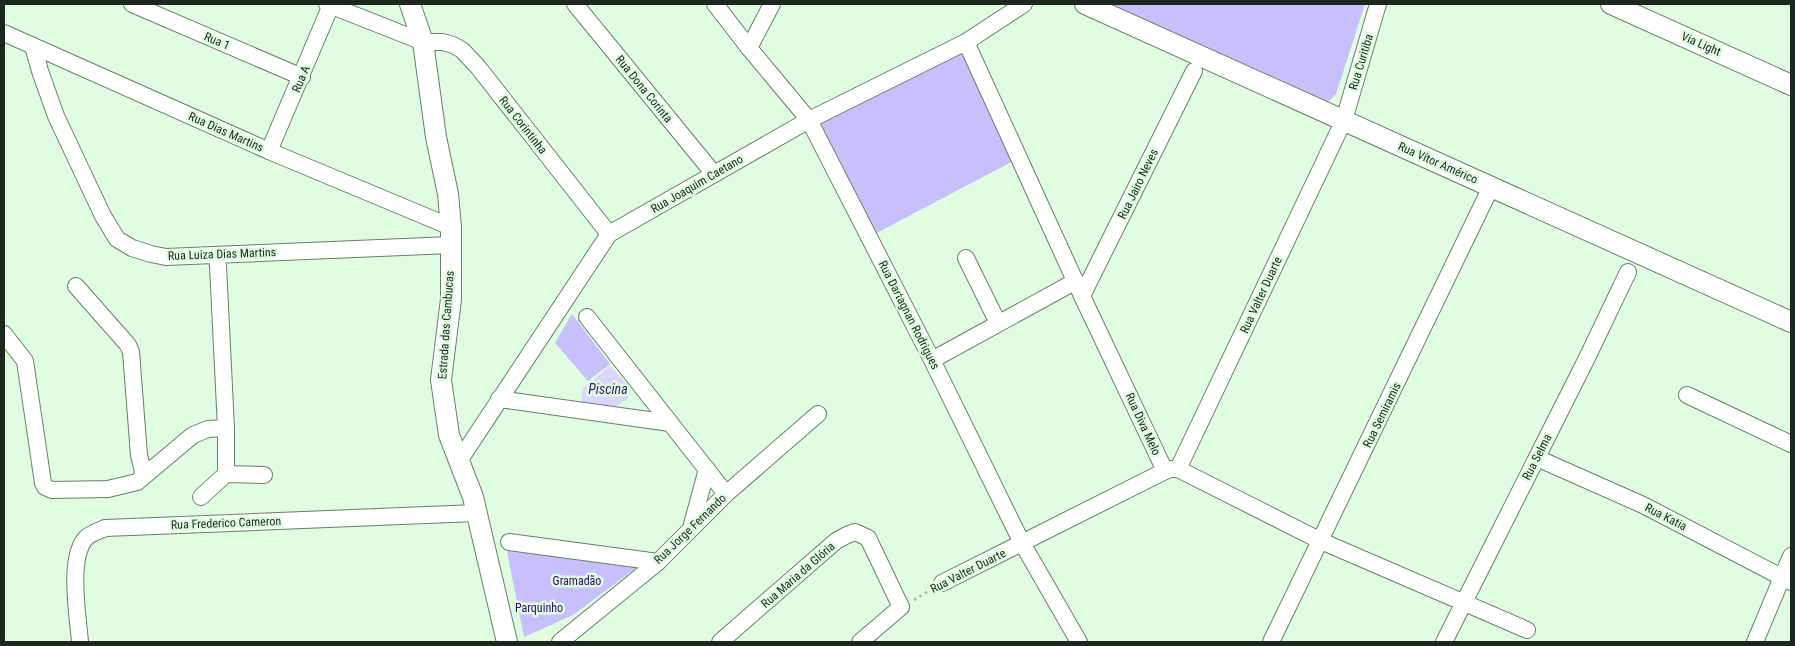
<svg xmlns="http://www.w3.org/2000/svg" width="1795" height="646" viewBox="0 0 1795 646" font-family="'Roboto Condensed',sans-serif">
<style>
.green{fill:#c8c0fd}
.water{fill:#dad6f9}
.lines{fill:none;stroke-linecap:round;stroke-linejoin:round}
.minor-casing{stroke:#667f67;stroke-width:18}
.tertiary-casing{stroke:#667f67;stroke-width:22}
.path{stroke:#a1b8a2;stroke-width:2.5;stroke-dasharray:2.5 4;stroke-linecap:butt}
.minor{stroke:#fff;stroke-width:16}
.tertiary{stroke:#fff;stroke-width:20}
.labels{text-anchor:middle;stroke-width:5;stroke-linejoin:round;paint-order:stroke}
.street-label{font-size:12px;fill:#1c271d;stroke:#e0fde2}
.park-label{font-size:12px;fill:#2f086b;stroke:#e0fde2}
.water-label{font-size:14px;font-style:italic;fill:#341273;stroke:#e0fde2}
</style>
<rect width="100%" height="100%" fill="#e0fde2"/>
<g class="green">
<path d="M 1089,4 L 1365,4 L 1336,94 L 1329,101 L 1320,105 Z"/>
<path d="M 966,42 L 1019,158 L 869,237 L 809,120 Z"/>
<path d="M 572,314 L 610,364 L 588,381 L 555,343 Z"/>
<path d="M 514,545 L 640,565 L 573,615 L 524,637 L 507,552 Z"/>
</g>
<path class="water" d="M 610,366 L 629,386 L 628,399 L 616,406 L 581,404 L 583,388 Z"/>
<g class="lines">
<defs>
<g id="minor">
<path d="M 132,4 L 302,77"/>
<path d="M 327,4 L 423,42 L 443,42 L 453,45 L 462,50 L 478,67 L 609,234"/>
<path d="M 575,4 L 714,174"/>
<path d="M 715,4 L 749,48 L 809,120 L 932,360 L 1022,543 L 1079,642"/>
<path d="M 4,33 L 269,151 L 451,227"/>
<path d="M 966,42 L 1082,296 L 1165,471 L 1170,469 L 1178,469 L 1321,541 L 1527,630"/>
<path d="M 33,46 L 40,71 L 56,116 L 103,216 L 117,239 L 132,248 L 151,254 L 166,257 L 451,245"/>
<path d="M 749,48 L 772,4"/>
<path d="M 269,151 L 331,5"/>
<path d="M 216,256 L 218,266 L 226,428 L 226,474"/>
<path d="M 966,258 L 998,323"/>
<path d="M 76,286 L 128,345 L 131,352 L 139,455 L 144,476"/>
<path d="M 1082,296 L 1194,71"/>
<path d="M 587,317 L 726,494"/>
<path d="M 4,334 L 25,361 L 43,483 L 45,487 L 52,490 L 108,489 L 137,482 L 193,435 L 208,429 L 226,428"/>
<path d="M 932,360 L 1076,281"/>
<path d="M 1687,395 L 1791,444"/>
<path d="M 499,399 L 670,423"/>
<path d="M 1537,458 L 1643,505 L 1791,582"/>
<path d="M 459,461 L 609,234 L 809,120 L 966,42 L 1024,4"/>
<path d="M 1178,469 L 1344,120 L 1378,4"/>
<path d="M 201,497 L 226,474 L 264,475"/>
<path d="M 691,528 L 707,469"/>
<path d="M 509,542 L 658,562"/>
<path d="M 942,583 L 1165,471"/>
<path d="M 80,642 C 78,617 68,560 85,539 C 89,534 99,531 105,528 L 476,513"/>
<path d="M 560,642 L 658,562 L 726,494 L 818,414"/>
<path d="M 720,642 L 836,541 L 847,535 L 855,532 L 868,538 L 901,607 L 860,642"/>
<path d="M 1271,642 L 1491,187"/>
<path d="M 1444,642 L 1587,358 L 1628,272"/>
<path d="M 1755,642 L 1791,556"/>
</g>
<g id="tertiary">
<path d="M 410,4 L 423,42 L 436,137 L 448,194 L 451,227 L 451,299 L 441,380 L 449,435 L 473,497 L 507,642"/>
<path d="M 1085,4 L 1791,322"/>
<path d="M 1611,4 L 1791,85"/>
</g>
</defs>
<use href="#minor" class="minor-casing"/>
<use href="#tertiary" class="tertiary-casing"/>
<path class="path" d="M 914,600 L 930,590"/>
<use href="#minor" class="minor"/>
<use href="#tertiary" class="tertiary"/>
</g>
<g class="labels">
<g class="street-label">
<text transform="translate(217 41) rotate(23)" y="4">Rua 1</text>
<text transform="translate(1701 44) rotate(24)" y="4">Via Light</text>
<text transform="translate(1361 62) rotate(-73)" y="4">Rua Curitiba</text>
<text transform="translate(301 79) rotate(-67)" y="4">Rua A</text>
<text transform="translate(644 89) rotate(51)" y="4">Rua Dona Corinta</text>
<text transform="translate(523 125) rotate(52)" y="4">Rua Corintinha</text>
<text transform="translate(226 132) rotate(24)" y="4">Rua Dias Martins</text>
<text transform="translate(1438 163) rotate(24)" y="4">Rua Vítor Américo</text>
<text transform="translate(697 184) rotate(-30)" y="4">Rua Joaquim Caetano</text>
<text transform="translate(1138 184) rotate(-64)" y="4">Rua Jairo Neves</text>
<text transform="translate(222 254) rotate(-2)" y="4">Rua Luiza Dias Martins</text>
<text transform="translate(1261 295) rotate(-65)" y="4">Rua Valter Duarte</text>
<text transform="translate(909 315) rotate(63)" y="4">Rua Dartagnan Rodrigues</text>
<text transform="translate(446 325) rotate(-86)" y="4">Estrada das Cambucas</text>
<text transform="translate(1382 415) rotate(-64)" y="4">Rua Semiramis</text>
<text transform="translate(1143 424) rotate(65)" y="4">Rua Diva Melo</text>
<text transform="translate(1537 457) rotate(-63)" y="4">Rua Selma</text>
<text transform="translate(1666 517) rotate(27)" y="4">Rua Katia</text>
<text transform="translate(226 523) rotate(-2)" y="4">Rua Frederico Cameron</text>
<text transform="translate(690 529) rotate(-44)" y="4">Rua Jorge Fernando</text>
<text transform="translate(968 571) rotate(-27)" y="4">Rua Valter Duarte</text>
<text transform="translate(798 575) rotate(-41)" y="4">Rua Maria da Glória</text>
</g>
<g class="park-label">
<text x="577" y="585">Gramadão</text>
<text x="539" y="612">Parquinho</text>
</g>
<g class="water-label">
<text x="608" y="394">Piscina</text>
</g>
</g>
<rect width="1795" height="646" fill="none" stroke="#1c271d" stroke-width="10"/>
</svg>
